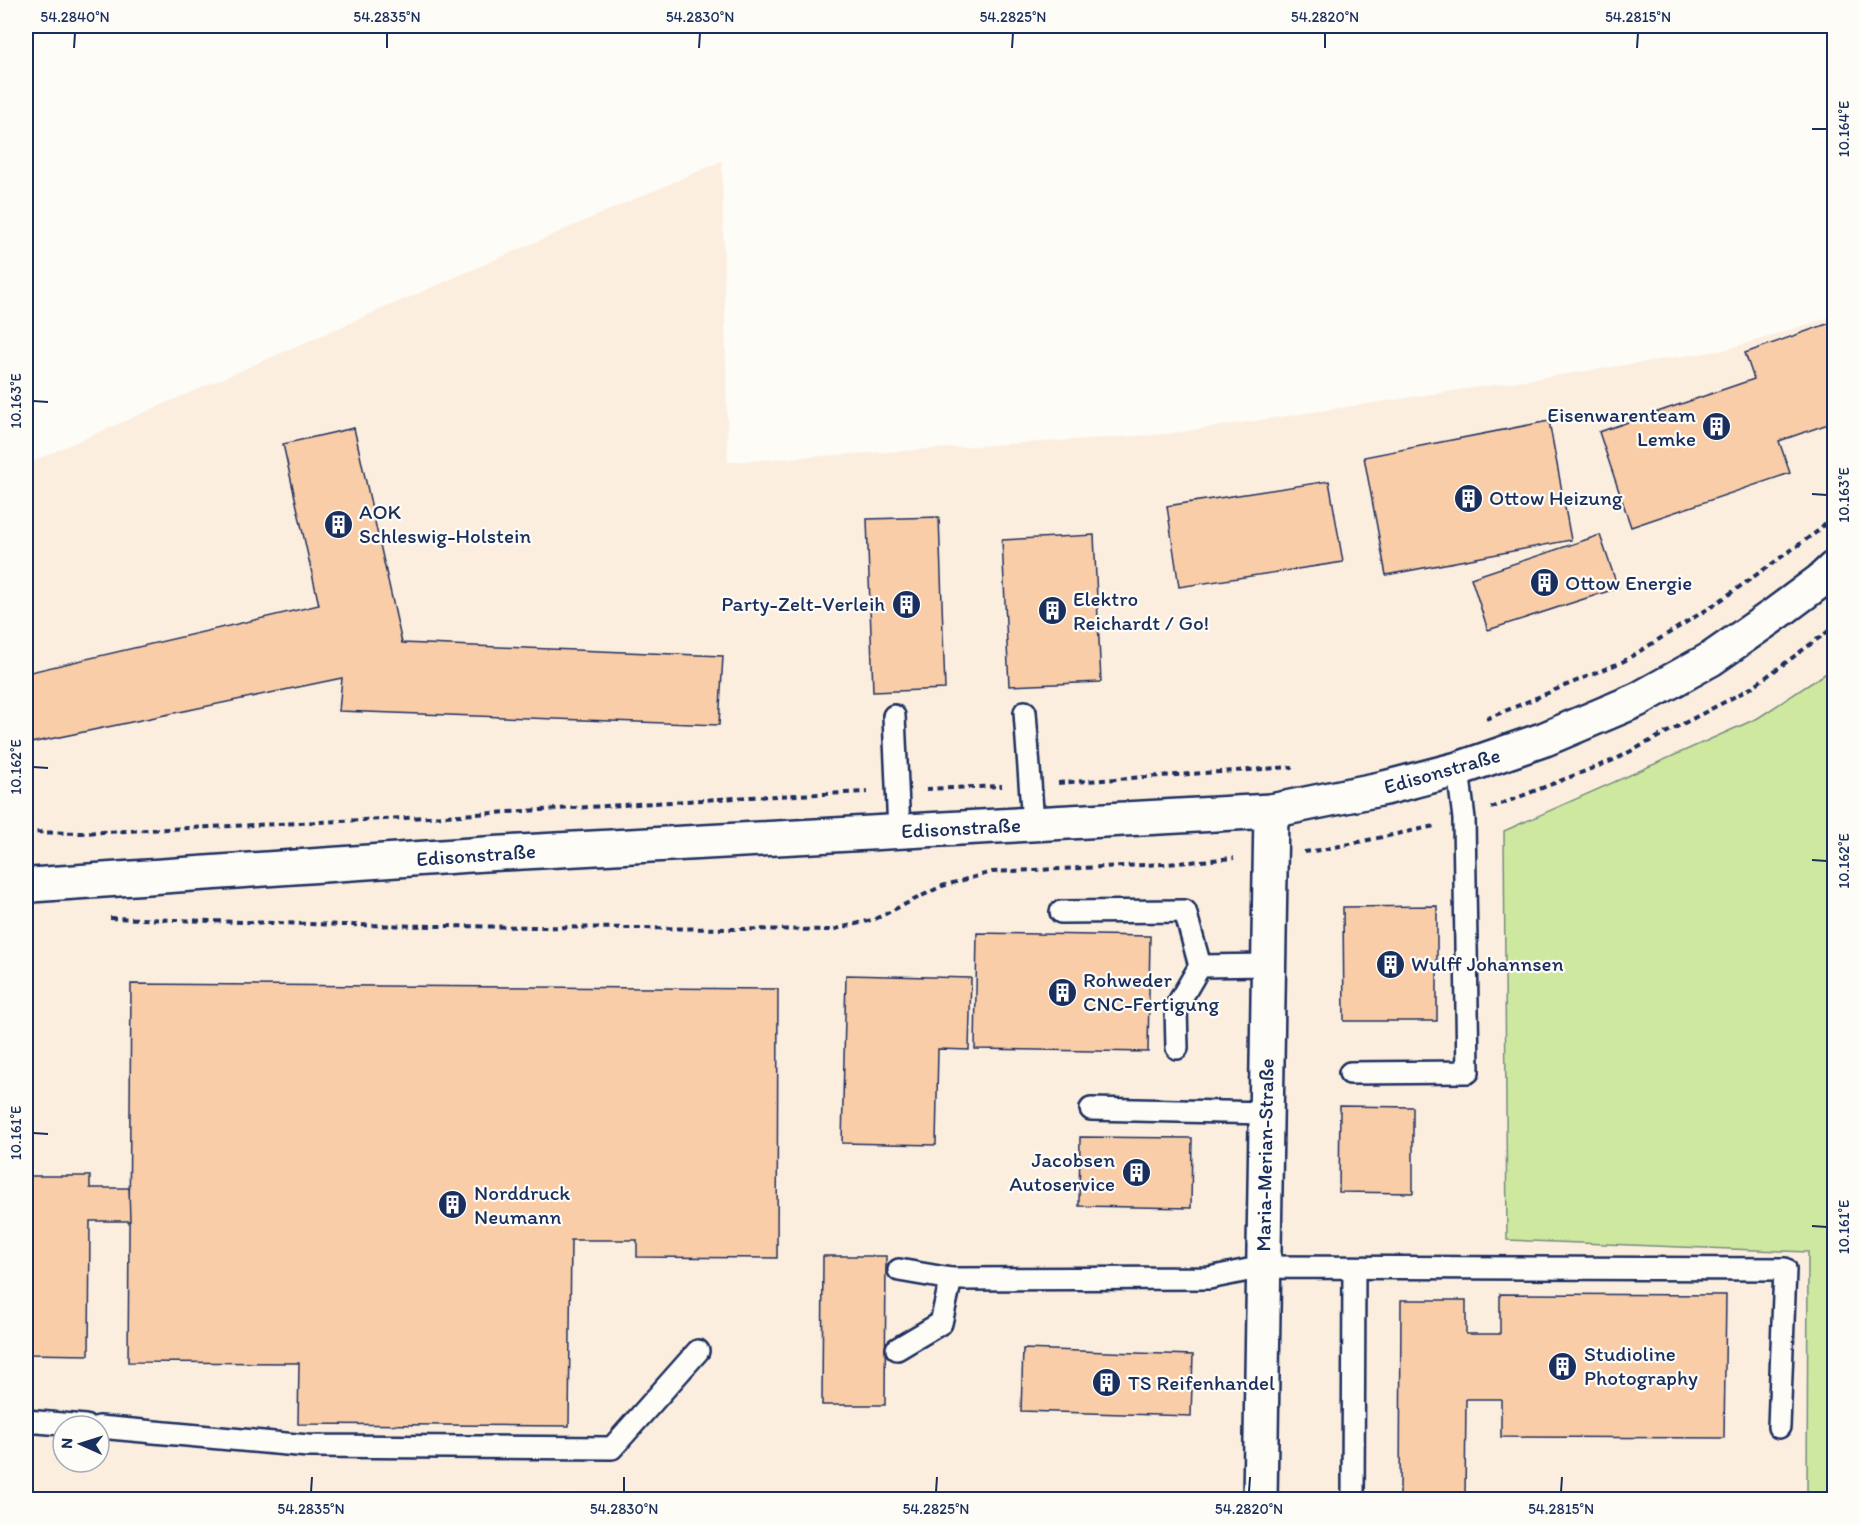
<svg xmlns="http://www.w3.org/2000/svg" width="1860" height="1525" viewBox="0 0 1860 1525" font-family="Itim,sans-serif">
<style>
.built{fill:#fceedf;fill-rule:evenodd}
.green{fill:#cee89f;stroke:#748c7e;stroke-width:1.5}
.building{fill:#f9cda8;stroke:#1b2f5e;stroke-width:1.5}
.lines{fill:none;stroke-linecap:round;stroke-linejoin:round}
.lane-casing{stroke:#1b2f5e;stroke-width:26}
.street-casing{stroke:#1b2f5e;stroke-width:38}
.secondary-casing{stroke:#1b2f5e;stroke-width:38}
.path{stroke:#1b2f5e;stroke-width:4;stroke-dasharray:6 4.5;stroke-linecap:butt}
.lane{stroke:#fdfcf7;stroke-width:21}
.street{stroke:#fdfcf7;stroke-width:33}
.secondary{stroke:#fdfcf7;stroke-width:33}
.ticks{fill:none;stroke:#1b2f5e;stroke-width:2}
.labels{text-anchor:middle;stroke-width:4.5;stroke-linejoin:round;paint-order:stroke}
.poi-label{font-size:21px;fill:#1b2f5e;stroke:#fdfcf7;text-anchor:start}
.street-label{font-size:21px;fill:#1b2f5e;stroke:#fdfcf7}
.neatline{fill:none;stroke:#1b2f5e;stroke-width:2}
.ticks-label{font-size:15px;text-anchor:middle;fill:#1b2f5e}
</style>
<rect width="100%" height="100%" fill="#fdfcf7"/>
<filter id="ink" filterUnits="userSpaceOnUse"><feTurbulence type="fractalNoise" baseFrequency=".0167" numOctaves="2"/><feDisplacementMap in="SourceGraphic" scale="12" xChannelSelector="R" yChannelSelector="G"/><feConvolveMatrix kernelMatrix="1 2 1 2 8 2 1 2 1" color-interpolation-filters="sRGB"/></filter>
<g filter="url(#ink)">
<path class="built" d="M 722,161 L 728,462 L 1167,434 L 1724,350 L 1834,316 L 1834,1499 L 1155,1500 L 1155,1498 L 513,1494 L 513,1500 L 26,1499 L 26,464 ZM 63,1426 L 99,1426 L 99,1462 L 63,1462 Z"/>
<path class="green" d="M 1834,668 L 1834,1499 L 1807,1500 L 1808,1252 L 1507,1240 L 1504,831 L 1758,718 Z"/>
<g class="building">
<path d="M 1830,323 L 1834,336 L 1834,422 L 1779,441 L 1790,473 L 1631,527 L 1599,432 L 1754,379 L 1745,353 Z"/>
<path d="M 1549,421 L 1571,540 L 1386,575 L 1364,457 Z"/>
<path d="M 354,428 L 402,643 L 723,656 L 719,725 L 339,711 L 342,678 L 26,744 L 26,673 L 319,605 L 283,444 Z"/>
<path d="M 1329,481 L 1343,562 L 1179,587 L 1167,506 Z"/>
<path d="M 939,517 L 945,689 L 873,692 L 867,519 Z"/>
<path d="M 1094,535 L 1101,682 L 1009,686 L 1002,540 Z"/>
<path d="M 1600,535 L 1618,588 L 1488,630 L 1471,578 Z"/>
<path d="M 1437,906 L 1437,1021 L 1344,1021 L 1343,907 Z"/>
<path d="M 977,933 L 1150,936 L 1148,1052 L 975,1049 Z"/>
<path d="M 846,975 L 971,978 L 969,1050 L 938,1049 L 936,1145 L 842,1143 Z"/>
<path d="M 131,984 L 778,989 L 777,1258 L 637,1257 L 637,1240 L 571,1240 L 569,1426 L 298,1424 L 299,1363 L 128,1362 Z"/>
<path d="M 1340,1106 L 1413,1107 L 1413,1193 L 1339,1192 Z"/>
<path d="M 1080,1137 L 1192,1138 L 1191,1208 L 1079,1206 Z"/>
<path d="M 26,1176 L 90,1176 L 90,1188 L 129,1188 L 130,1221 L 90,1221 L 89,1355 L 26,1354 Z"/>
<path d="M 823,1256 L 886,1256 L 885,1405 L 822,1405 Z"/>
<path d="M 1500,1294 L 1726,1295 L 1724,1438 L 1501,1437 L 1501,1399 L 1466,1399 L 1465,1500 L 1400,1500 L 1401,1300 L 1466,1300 L 1466,1334 L 1500,1334 Z"/>
<path d="M 1023,1349 L 1193,1355 L 1191,1416 L 1021,1411 Z"/>
</g>
<g class="lines">
<defs>
<g id="lane">
<path d="M 1025,712 L 1033,824"/>
<path d="M 894,716 L 899,831"/>
<path d="M 1061,912 L 1185,911 L 1200,966 L 1268,965"/>
<path d="M 1177,1048 L 1176,1007 L 1200,966"/>
<path d="M 1350,1073 L 1468,1072 L 1464,819 L 1458,769"/>
<path d="M 1091,1109 L 1266,1113"/>
<path d="M 899,1270 L 951,1279 L 1209,1278 L 1263,1267 L 1785,1269 L 1779,1427"/>
<path d="M 897,1349 L 941,1323 L 951,1279"/>
<path d="M 26,1421 L 85,1426"/>
<path d="M 99,1427 L 308,1446 L 612,1448 L 698,1351"/>
<path d="M 1353,1500 L 1354,1268"/>
</g>
<path id="street" d="M 1260,1500 L 1271,811"/>
<path id="secondary" d="M 26,888 L 31,885 L 485,854 L 1271,811 L 1385,788 L 1458,769 L 1545,739 L 1637,700 L 1711,659 L 1777,613 L 1820,581 L 1834,568"/>
</defs>
<use href="#lane" class="lane-casing"/>
<use href="#street" class="street-casing"/>
<use href="#secondary" class="secondary-casing"/>
<g class="path">
<path d="M 1486,719 L 1624,661 L 1714,605 L 1818,531 L 1834,514"/>
<path d="M 1058,783 L 1293,767"/>
<path d="M 926,789 L 1002,786"/>
<path d="M 1491,808 L 1616,759 L 1751,688 L 1834,627"/>
<path d="M 26,832 L 81,833 L 428,817 L 751,797 L 868,792"/>
<path d="M 1304,852 L 1321,850 L 1435,826"/>
<path d="M 110,918 L 343,925 L 832,930 L 875,919 L 942,886 L 992,872 L 1167,864 L 1234,858"/>
</g>
<use href="#lane" class="lane"/>
<use href="#street" class="street"/>
<use href="#secondary" class="secondary"/>
</g>
</g>
<path class="ticks" d="M 74,48 L 75,33M 387,48 L 387,33M 699,48 L 700,33M 1012,48 L 1013,33M 1325,48 L 1325,33M 1637,48 L 1638,33M 1812,129 L 1827,129M 33,401 L 48,402M 1812,494 L 1827,495M 33,767 L 48,768M 1812,860 L 1827,861M 33,1133 L 48,1134M 1812,1226 L 1827,1227M 311,1492 L 312,1477M 624,1492 L 624,1477M 936,1492 L 937,1477M 1249,1492 L 1250,1477M 1561,1492 L 1562,1477"/>
<defs>
<symbol id="building-disc" viewBox="-11 -11 22 22"><circle r="9.5" fill="#1b2f5e" stroke="#fdfcf7"/><path d="M-4-6H4V6H1V3H-1V6H-4ZM-2.5-4.3h1.7v1.8h-1.7ZM.8-4.3h1.7v1.8H.8ZM-2.5-1h1.7V.8h-1.7ZM.8-1h1.7V.8H.8Z" fill="#fff"/></symbol>
</defs>
<g fill-rule="evenodd">
<use href="#building-disc" x="1700" y="410" width="33" height="33"/>
<use href="#building-disc" x="1452" y="482" width="33" height="33"/>
<use href="#building-disc" x="322" y="508" width="33" height="33"/>
<use href="#building-disc" x="1528" y="566" width="33" height="33"/>
<use href="#building-disc" x="890" y="588" width="33" height="33"/>
<use href="#building-disc" x="1036" y="594" width="33" height="33"/>
<use href="#building-disc" x="1374" y="948" width="33" height="33"/>
<use href="#building-disc" x="1046" y="976" width="33" height="33"/>
<use href="#building-disc" x="1120" y="1156" width="33" height="33"/>
<use href="#building-disc" x="436" y="1188" width="33" height="33"/>
<use href="#building-disc" x="1546" y="1350" width="33" height="33"/>
<use href="#building-disc" x="1090" y="1366" width="33" height="33"/>
</g>
<g class="labels">
<g class="poi-label">
<text x="1696" y="422" text-anchor="end">Eisenwarenteam<tspan x="1696" dy="24">Lemke</tspan></text>
<text x="1489" y="505">Ottow Heizung</text>
<text x="359" y="519">AOK<tspan x="359" dy="24">Schleswig-Holstein</tspan></text>
<text x="1565" y="590">Ottow Energie</text>
<text x="1073" y="606">Elektro<tspan x="1073" dy="24">Reichardt / Go!</tspan></text>
<text x="885" y="611" text-anchor="end">Party-Zelt-Verleih</text>
<text x="1411" y="971">Wulff Johannsen</text>
<text x="1083" y="987">Rohweder<tspan x="1083" dy="24">CNC-Fertigung</tspan></text>
<text x="1115" y="1167" text-anchor="end">Jacobsen<tspan x="1115" dy="24">Autoservice</tspan></text>
<text x="474" y="1200">Norddruck<tspan x="474" dy="24">Neumann</tspan></text>
<text x="1584" y="1361">Studioline<tspan x="1584" dy="24">Photography</tspan></text>
<text x="1128" y="1390">TS Reifenhandel</text>
</g>
<g class="street-label">
<text transform="translate(1442 771) rotate(-16)" y="7">Edisonstraße</text>
<text transform="translate(961 828) rotate(-3)" y="7">Edisonstraße</text>
<text transform="translate(476 855) rotate(-4)" y="7">Edisonstraße</text>
<text transform="translate(1265 1155) rotate(-89)" y="7">Maria-Merian-Straße</text>
</g>
</g>
<rect width="1860" height="1525" fill="none" stroke="#fdfcf7" stroke-width="66"/>
<g transform="translate(81 1444) rotate(273)"><circle r="28" fill="#fdfcf7" stroke="#a3aaba" stroke-width="1.5"/>
<path d="M0-4.5L10 22L0 15L-10 22Z" fill="#1b2f5e"/>
<text y="-9" font-size="16" font-weight="bold" text-anchor="middle" fill="#1b2f5e">N</text>
</g>
<rect x="33" y="33" width="1794" height="1459" class="neatline"/>
<g class="ticks-label">
<text x="75" y="22">54.2840°N</text>
<text x="387" y="22">54.2835°N</text>
<text x="700" y="22">54.2830°N</text>
<text x="1013" y="22">54.2825°N</text>
<text x="1325" y="22">54.2820°N</text>
<text x="1638" y="22">54.2815°N</text>
<text transform="translate(1844 129) rotate(-90)" y="5">10.164°E</text>
<text transform="translate(16 401) rotate(-90)" y="5">10.163°E</text>
<text transform="translate(1844 495) rotate(-90)" y="5">10.163°E</text>
<text transform="translate(16 767) rotate(-90)" y="5">10.162°E</text>
<text transform="translate(1844 861) rotate(-90)" y="5">10.162°E</text>
<text transform="translate(16 1133) rotate(-90)" y="5">10.161°E</text>
<text transform="translate(1844 1227) rotate(-90)" y="5">10.161°E</text>
<text x="311" y="1514">54.2835°N</text>
<text x="624" y="1514">54.2830°N</text>
<text x="936" y="1514">54.2825°N</text>
<text x="1249" y="1514">54.2820°N</text>
<text x="1561" y="1514">54.2815°N</text>
</g>
</svg>
